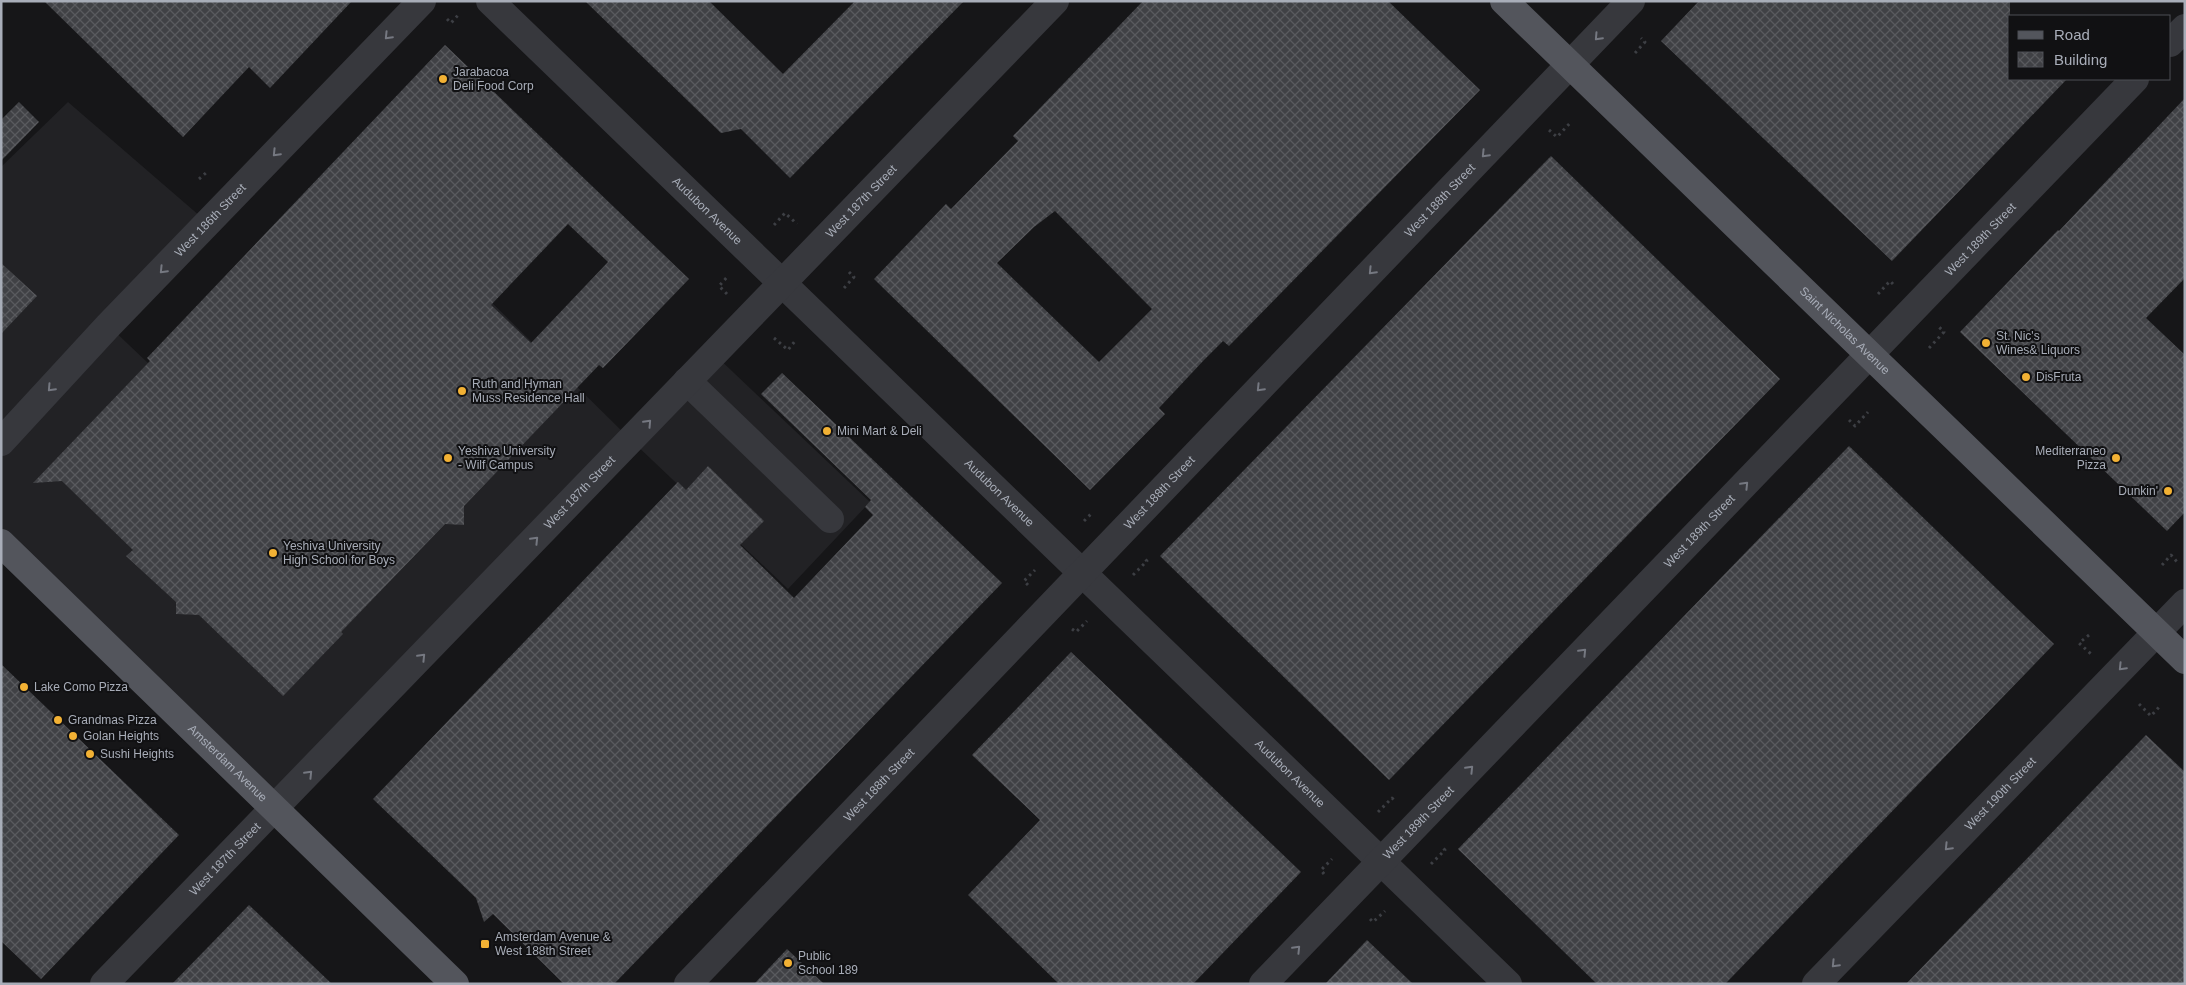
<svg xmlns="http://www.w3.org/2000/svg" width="2186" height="985" viewBox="0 0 2186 985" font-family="Helvetica,sans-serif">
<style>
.built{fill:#222225}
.building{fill:url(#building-cross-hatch);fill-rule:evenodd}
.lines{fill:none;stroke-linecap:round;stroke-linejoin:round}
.path{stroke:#3d3f44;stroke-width:3;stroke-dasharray:2.5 4;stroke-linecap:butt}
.minor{stroke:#37383d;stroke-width:28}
.major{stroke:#53555c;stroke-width:28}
.oneway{stroke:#757881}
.poi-dot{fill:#f2b134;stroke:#111113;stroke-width:2}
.labels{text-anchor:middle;stroke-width:4;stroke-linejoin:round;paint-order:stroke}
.poi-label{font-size:12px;fill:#a8adb8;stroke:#111113;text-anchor:start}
.street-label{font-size:12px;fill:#a8adb8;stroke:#111113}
</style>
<defs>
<pattern id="building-cross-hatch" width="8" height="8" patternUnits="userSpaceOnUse" patternTransform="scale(1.25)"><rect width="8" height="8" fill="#404145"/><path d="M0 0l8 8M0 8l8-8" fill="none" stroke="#595a5e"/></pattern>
</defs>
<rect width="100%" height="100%" fill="#161618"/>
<path class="built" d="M 68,102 L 208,223 L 109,326 L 266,475 L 460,271 L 631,440 L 713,353 L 870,502 L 788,589 L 632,441 L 275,809 L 1,543 L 1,167 Z"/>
<g class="building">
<path d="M 44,1 L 352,1 L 270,88 L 249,67 L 183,137 Z"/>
<path d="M 585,1 L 709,1 L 783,74 L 855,1 L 964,1 L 790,178 L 741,129 L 721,133 Z"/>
<path d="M 1143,1 L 1388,1 L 1480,90 L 1229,346 L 1223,341 L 1204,360 L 1159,408 L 1165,414 L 1090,490 L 874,279 L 946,204 L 951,209 L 1018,141 L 1013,136 ZM 1055,211 L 1152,309 L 1099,362 L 997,263 L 1034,227 Z"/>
<path d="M 1699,1 L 2010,1 L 2010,79 L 2067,79 L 1892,261 L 1661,41 Z"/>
<path d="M 445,45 L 689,279 L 603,368 L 599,365 L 464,506 L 464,525 L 445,524 L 341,632 L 343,634 L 283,696 L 199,615 L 176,614 L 176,602 L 126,556 L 133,550 L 62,481 L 33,483 L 150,361 L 147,358 ZM 568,224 L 608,262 L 531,343 L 491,305 Z"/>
<path d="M 2185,98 L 2185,278 L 2146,318 L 2185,355 L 2185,512 L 2167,531 L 1960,332 L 2058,230 L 2059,231 Z"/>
<path d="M 19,102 L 39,122 L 1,161 L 1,120 Z"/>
<path d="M 1551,156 L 1780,379 L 1389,780 L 1160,556 Z"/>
<path d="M 1,263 L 37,296 L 1,334 Z"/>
<path d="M 782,373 L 1002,583 L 614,984 L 564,984 L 493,914 L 484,922 L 476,898 L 373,799 L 678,482 L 686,490 L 708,466 L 764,521 L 740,545 L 794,598 L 873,515 L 865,507 L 871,500 L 761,394 Z"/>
<path d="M 1849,446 L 2054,644 L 1725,984 L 1597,984 L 1458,849 Z"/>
<path d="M 1071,652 L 1301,872 L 1193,984 L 1059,984 L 968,895 L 1040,820 L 972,755 Z"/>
<path d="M 1,664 L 179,835 L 41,979 L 1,941 Z"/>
<path d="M 2146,735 L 2185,772 L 2185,984 L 1906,984 Z"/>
<path d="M 249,905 L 332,984 L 172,984 Z"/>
<path d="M 1367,940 L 1413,984 L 1325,984 Z"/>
<path d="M 787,949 L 824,984 L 754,984 Z"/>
</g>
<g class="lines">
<g class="path">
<path d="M 447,19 L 451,23 L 460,13"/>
<path d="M 1635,53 L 1645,42 L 1641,38"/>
<path d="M 1549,130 L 1557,137 L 1570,123"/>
<path d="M 199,179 L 207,172"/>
<path d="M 774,225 L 785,213 L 797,224"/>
<path d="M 844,288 L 854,277 L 847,270"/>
<path d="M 727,294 L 719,286 L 728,276"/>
<path d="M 1878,294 L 1890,281 L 1893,284"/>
<path d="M 774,338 L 788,350 L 795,341"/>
<path d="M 1929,348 L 1944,332 L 1939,327"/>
<path d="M 1849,420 L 1855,426 L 1868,412"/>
<path d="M 1084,521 L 1093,512"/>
<path d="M 2162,565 L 2171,555 L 2178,563"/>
<path d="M 1133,575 L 1147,561 L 1143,557"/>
<path d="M 1028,585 L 1024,581 L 1035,570"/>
<path d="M 1072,629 L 1076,632 L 1087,621"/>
<path d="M 2089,635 L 2079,643 L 2091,654"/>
<path d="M 2139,704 L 2151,716 L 2160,706"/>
<path d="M 1378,812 L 1392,798 L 1395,801"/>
<path d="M 1431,864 L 1445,850 L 1441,846"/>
<path d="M 1324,874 L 1321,870 L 1332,859"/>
<path d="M 1370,919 L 1373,922 L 1385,911"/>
</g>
<g class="minor">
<path id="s1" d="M 490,1 L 1508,984"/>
<path d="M 2170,43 L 2185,28"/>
<path d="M 687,381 L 830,519"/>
<path id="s2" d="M 1,442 L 108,326 L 422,1"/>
<path id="s3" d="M 104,984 L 1055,1"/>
<path id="s4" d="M 688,984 L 1631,1"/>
<path id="s5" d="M 1263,984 L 2135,79"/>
<path id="s6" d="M 1816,984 L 2185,603"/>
</g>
<g class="major">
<path id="s7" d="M 1504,1 L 2185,660"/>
<path id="s8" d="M 1,543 L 455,984"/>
</g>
</g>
<defs><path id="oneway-chevron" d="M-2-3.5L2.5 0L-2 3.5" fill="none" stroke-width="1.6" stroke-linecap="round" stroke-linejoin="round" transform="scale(1.25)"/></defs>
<g class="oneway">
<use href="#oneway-chevron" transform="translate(388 36) rotate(134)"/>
<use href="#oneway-chevron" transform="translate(1598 37) rotate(133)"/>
<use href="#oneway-chevron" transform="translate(276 153) rotate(134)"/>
<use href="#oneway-chevron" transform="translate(1485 154) rotate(134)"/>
<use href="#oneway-chevron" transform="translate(163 270) rotate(134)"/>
<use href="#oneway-chevron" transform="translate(1372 271) rotate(134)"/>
<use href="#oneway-chevron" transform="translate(51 388) rotate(133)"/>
<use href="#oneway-chevron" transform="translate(1260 388) rotate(134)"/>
<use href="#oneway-chevron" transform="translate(648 423) rotate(-47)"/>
<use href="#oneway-chevron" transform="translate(1745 485) rotate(-46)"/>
<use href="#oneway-chevron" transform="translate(535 540) rotate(-46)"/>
<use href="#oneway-chevron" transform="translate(1583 652) rotate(-46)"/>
<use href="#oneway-chevron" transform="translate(422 657) rotate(-46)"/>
<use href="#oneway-chevron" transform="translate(2122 667) rotate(134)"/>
<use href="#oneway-chevron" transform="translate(1470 769) rotate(-46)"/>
<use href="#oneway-chevron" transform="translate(309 774) rotate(-46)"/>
<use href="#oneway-chevron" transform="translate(1948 847) rotate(134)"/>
<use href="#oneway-chevron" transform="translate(1297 949) rotate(-46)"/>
<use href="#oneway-chevron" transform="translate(1835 964) rotate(134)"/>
</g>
<g class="poi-dot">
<circle cx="443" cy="79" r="5"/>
<circle cx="1986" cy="343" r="5"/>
<circle cx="2026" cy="377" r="5"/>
<circle cx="462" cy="391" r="5"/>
<circle cx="827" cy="431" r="5"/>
<circle cx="448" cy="458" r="5"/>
<circle cx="2116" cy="458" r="5"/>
<circle cx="2168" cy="491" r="5"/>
<circle cx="273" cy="553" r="5"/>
<circle cx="24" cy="687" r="5"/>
<circle cx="58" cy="720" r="5"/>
<circle cx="73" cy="736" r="5"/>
<circle cx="90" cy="754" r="5"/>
<rect x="480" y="939" width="10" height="10" rx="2.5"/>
<circle cx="788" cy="963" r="5"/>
</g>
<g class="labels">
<g class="poi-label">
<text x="453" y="76">Jarabacoa<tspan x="453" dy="14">Deli Food Corp</tspan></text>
<text x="1996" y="340">St. Nic's<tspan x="1996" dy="14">Wines&amp; Liquors</tspan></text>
<text x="2036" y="381">DisFruta</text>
<text x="472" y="388">Ruth and Hyman<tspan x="472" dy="14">Muss Residence Hall</tspan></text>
<text x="837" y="435">Mini Mart &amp; Deli</text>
<text x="458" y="455">Yeshiva University<tspan x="458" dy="14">- Wilf Campus</tspan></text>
<text x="2106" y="455" text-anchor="end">Mediterraneo<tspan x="2106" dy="14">Pizza</tspan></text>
<text x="2158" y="495" text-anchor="end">Dunkin'</text>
<text x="283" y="550">Yeshiva University<tspan x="283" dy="14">High School for Boys</tspan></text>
<text x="34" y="691">Lake Como Pizza</text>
<text x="68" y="724">Grandmas Pizza</text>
<text x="83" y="740">Golan Heights</text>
<text x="100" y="758">Sushi Heights</text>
<text x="495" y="941">Amsterdam Avenue &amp;<tspan x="495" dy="14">West 188th Street</tspan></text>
<text x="798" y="960">Public<tspan x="798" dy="14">School 189</tspan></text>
</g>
<g class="street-label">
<text dy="4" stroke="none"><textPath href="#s4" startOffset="1086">West 188th Street</textPath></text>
<text dy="4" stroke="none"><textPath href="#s3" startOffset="1089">West 187th Street</textPath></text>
<text dy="4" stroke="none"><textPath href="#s1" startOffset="302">Audubon Avenue</textPath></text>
<text dy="4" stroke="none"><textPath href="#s2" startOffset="305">West 186th Street</textPath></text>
<text dy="4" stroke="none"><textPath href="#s5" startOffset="1034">West 189th Street</textPath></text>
<text dy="4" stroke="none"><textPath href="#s7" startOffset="474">Saint Nicholas Avenue</textPath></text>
<text dy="4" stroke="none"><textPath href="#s1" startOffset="708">Audubon Avenue</textPath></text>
<text dy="4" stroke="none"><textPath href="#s4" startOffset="681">West 188th Street</textPath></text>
<text dy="4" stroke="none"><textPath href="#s3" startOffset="684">West 187th Street</textPath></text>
<text dy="4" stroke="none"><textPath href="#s5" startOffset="629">West 189th Street</textPath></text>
<text dy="4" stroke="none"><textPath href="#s8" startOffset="316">Amsterdam Avenue</textPath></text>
<text dy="4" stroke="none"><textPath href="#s1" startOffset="1112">Audubon Avenue</textPath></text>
<text dy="4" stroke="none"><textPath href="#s4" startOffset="276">West 188th Street</textPath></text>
<text dy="4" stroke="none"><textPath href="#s6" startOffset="265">West 190th Street</textPath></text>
<text dy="4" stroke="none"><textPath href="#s5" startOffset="224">West 189th Street</textPath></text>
<text dy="4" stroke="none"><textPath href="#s3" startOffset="174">West 187th Street</textPath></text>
</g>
</g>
<rect width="2186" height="985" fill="none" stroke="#a8adb8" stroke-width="5"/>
<rect x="2008" y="15" width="162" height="65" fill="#111113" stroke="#4d4f55"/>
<rect x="2018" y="31" width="25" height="8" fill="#53555c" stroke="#4d4f55"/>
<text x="2054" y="40" font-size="15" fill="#a8adb8">Road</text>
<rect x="2018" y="52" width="25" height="15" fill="url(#building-cross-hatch)" stroke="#4d4f55"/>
<text x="2054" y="65" font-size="15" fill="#a8adb8">Building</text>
</svg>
